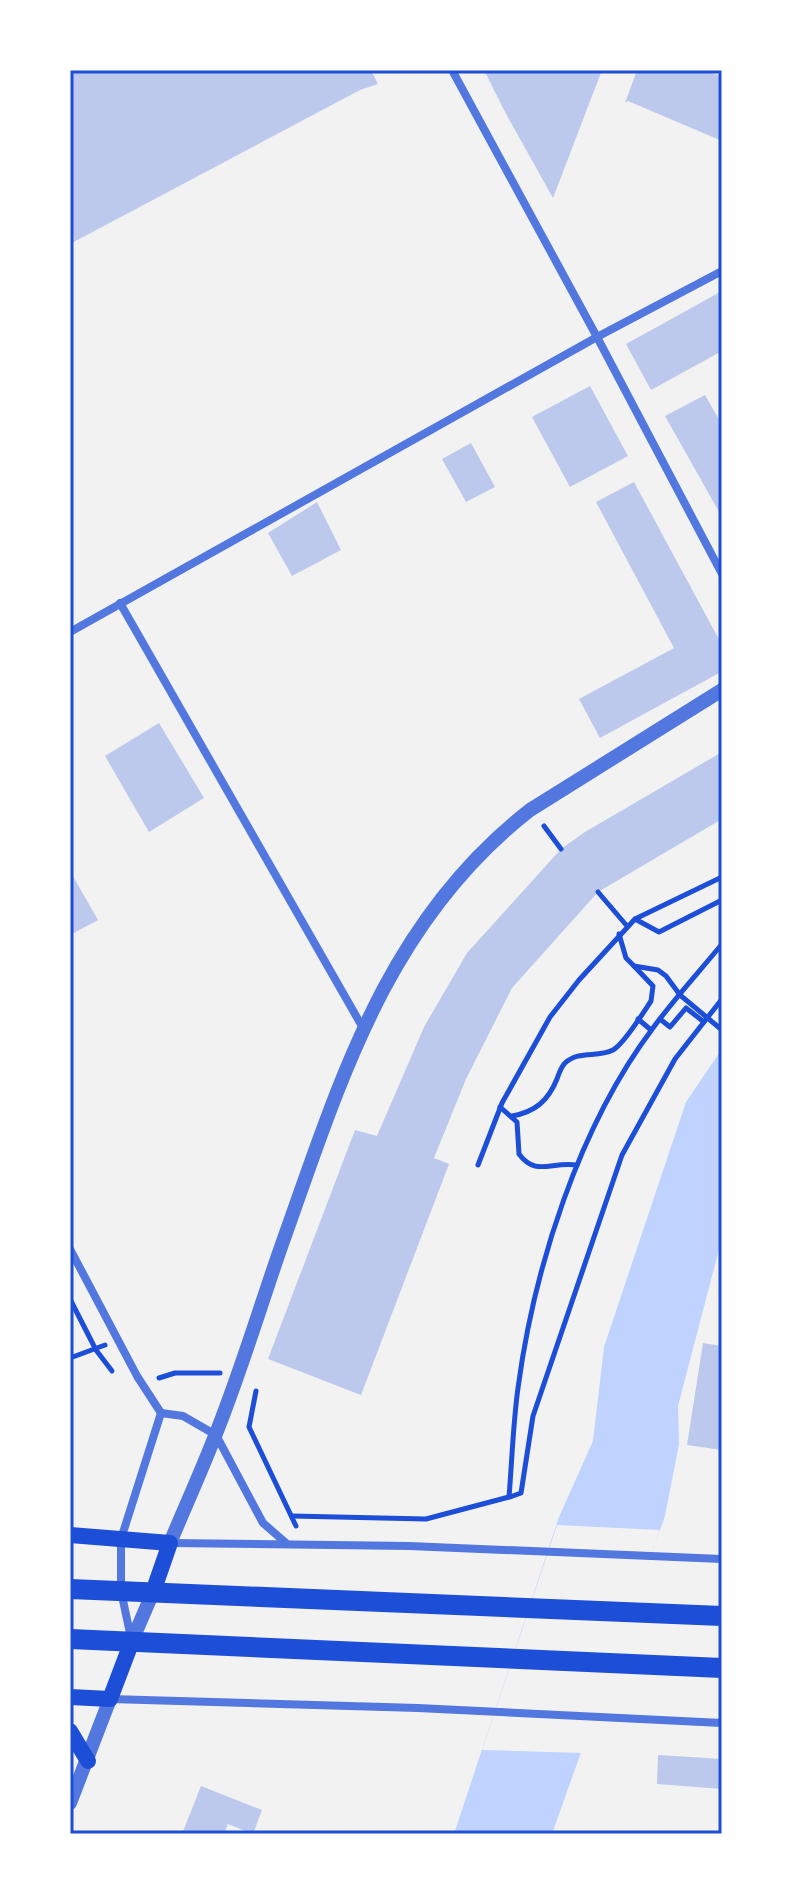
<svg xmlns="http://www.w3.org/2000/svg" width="792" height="1904" viewBox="0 0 792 1904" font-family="'Open Sans',sans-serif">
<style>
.water{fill:#bfd3fe}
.pier{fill:#f2f2f2}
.building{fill:#bdc9ec}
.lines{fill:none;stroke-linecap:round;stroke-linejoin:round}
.path{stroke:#1d4ed8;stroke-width:5}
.minor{stroke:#5277de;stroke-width:8}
.tertiary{stroke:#5277de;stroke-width:14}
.secondary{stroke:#1d4ed8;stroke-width:16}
.primary{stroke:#1d4ed8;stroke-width:20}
.neatline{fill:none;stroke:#1d4ed8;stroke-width:3}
</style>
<rect width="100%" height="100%" fill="#f2f2f2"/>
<path class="water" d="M 722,1049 L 722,1238 L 678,1406 L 679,1444 L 665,1516 L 552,1834 L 454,1834 L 559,1517 L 593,1441 L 604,1347 L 686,1102 Z"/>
<path class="pier" d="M 557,1525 L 660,1530 L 582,1753 L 482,1750 Z"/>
<g class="building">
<path d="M 70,70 L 371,70 L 378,84 L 360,90 L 70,244 Z"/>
<path d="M 484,70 L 602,70 L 553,198 L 505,112 Z"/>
<path d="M 637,70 L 705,70 L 722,77 L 722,141 L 628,101 L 625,103 Z"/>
<path d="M 722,291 L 722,351 L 651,390 L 626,344 Z"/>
<path d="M 590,386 L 628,456 L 570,487 L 532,417 Z"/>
<path d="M 705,395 L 722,425 L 722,517 L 665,416 Z"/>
<path d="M 471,443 L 495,487 L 466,502 L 442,459 Z"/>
<path d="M 634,482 L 722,645 L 722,667 L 721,672 L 600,738 L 579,699 L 674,648 L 596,502 Z"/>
<path d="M 317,502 L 341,550 L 292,576 L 268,533 Z"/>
<path d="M 159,723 L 204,798 L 149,832 L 105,756 Z"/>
<path d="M 722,752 L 722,819 L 598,892 L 512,988 L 466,1079 L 434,1158 L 449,1164 L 361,1395 L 268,1359 L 355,1130 L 377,1136 L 424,1027 L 467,953 L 561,849 L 585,832 Z"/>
<path d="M 70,871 L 98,920 L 70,935 Z"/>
<path d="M 703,1343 L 722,1346 L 722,1450 L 687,1445 Z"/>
<path d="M 658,1755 L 722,1759 L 722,1789 L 657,1784 Z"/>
<path d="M 201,1786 L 262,1810 L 253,1834 L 228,1824 L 224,1834 L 182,1834 Z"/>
</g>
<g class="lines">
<g class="path">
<path d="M 544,826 L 561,849"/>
<path d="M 598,892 L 627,926"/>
<path d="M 635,919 L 659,932 L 722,900"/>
<path d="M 619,934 L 626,958 L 634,966 L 658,970 L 666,976 L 680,995 L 722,1030"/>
<path d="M 638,1019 L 651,1030"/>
<path d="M 660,1019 L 670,1027 L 686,1008 L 704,1022"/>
<path d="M 500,1107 L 517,1122 L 519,1154 C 536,1177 551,1161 577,1165"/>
<path d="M 512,1116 C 535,1112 548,1101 557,1079 C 559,1073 561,1067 565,1063 C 579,1050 597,1058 613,1050 C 624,1044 643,1013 651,1001 L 653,986 L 634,966"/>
<path d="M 478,1165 L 502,1103 L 550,1017 L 579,980 L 635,919 L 722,877"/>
<path d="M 70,1299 L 96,1350 L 112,1371"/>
<path d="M 70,1358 L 105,1345"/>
<path d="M 159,1378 L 175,1373 L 220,1373"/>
<path d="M 256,1391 L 249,1427 L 296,1526"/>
<path d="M 510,1497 L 521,1493 L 533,1416 L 622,1155 L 675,1059 L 722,999"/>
<path d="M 292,1516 L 426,1519 L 509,1497 C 512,1461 513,1424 518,1388 C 534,1268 579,1126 653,1028 C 674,999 699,972 722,944"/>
</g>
<g class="minor">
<path d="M 452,70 L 597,337 L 722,574"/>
<path d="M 120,603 L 363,1028"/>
<path d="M 70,632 L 597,337 L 722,271"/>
<path d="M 70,1249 L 137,1376 L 161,1413"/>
<path d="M 161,1413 L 183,1416 L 216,1435 L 263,1523 L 286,1543"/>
<path d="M 170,1543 L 409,1546 L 722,1559"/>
<path d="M 131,1638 L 121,1591 L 121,1539 L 161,1413"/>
<path d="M 110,1699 L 418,1708 L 722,1723"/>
</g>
<g class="tertiary">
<path d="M 170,1543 C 185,1507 201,1472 215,1436 C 240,1374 259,1310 281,1247 C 340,1082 386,922 530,810 L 722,690"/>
<path d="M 132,1641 L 153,1592"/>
<path d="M 70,1803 L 110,1699"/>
</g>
<g class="secondary">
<path d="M 70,1535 L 170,1543 L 153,1592"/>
<path d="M 70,1697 L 110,1699 L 132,1641"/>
<path d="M 70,1731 L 88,1761"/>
</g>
<g class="primary">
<path d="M 70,1589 L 722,1616"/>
<path d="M 70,1639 L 722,1668"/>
</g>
</g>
<rect width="792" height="1904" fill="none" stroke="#ffffff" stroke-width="144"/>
<rect x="72" y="72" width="648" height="1760" class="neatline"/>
</svg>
